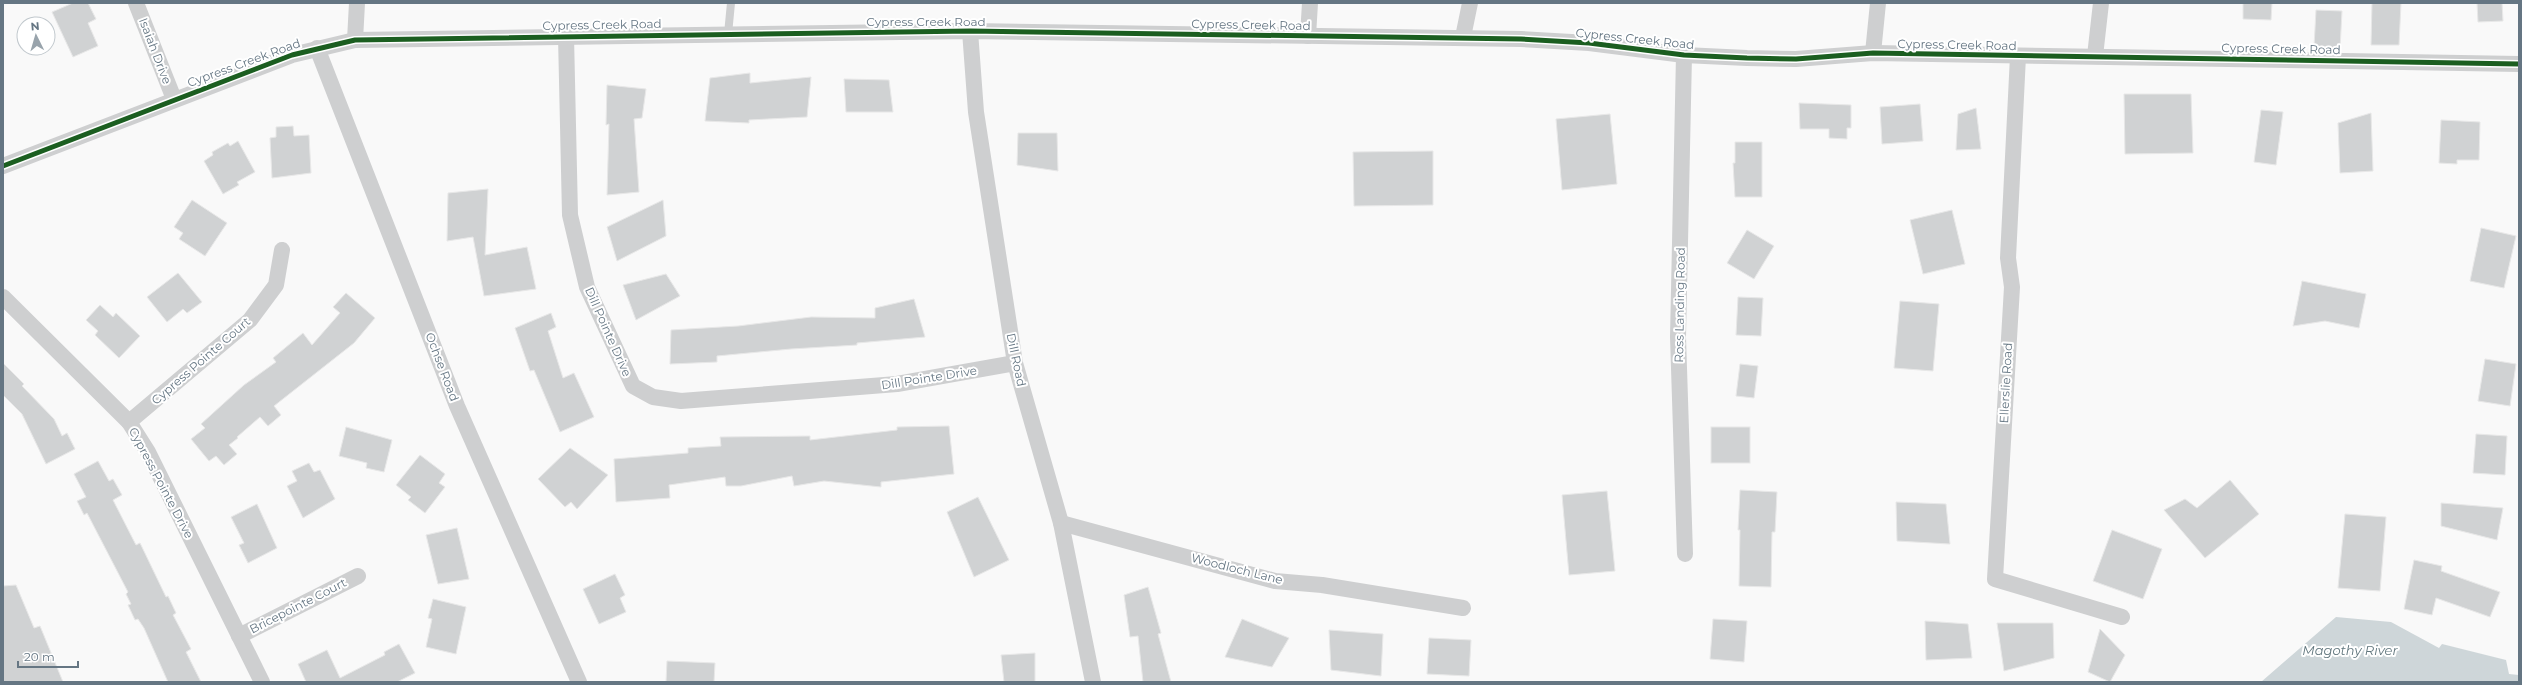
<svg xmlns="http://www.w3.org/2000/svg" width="2522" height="685" viewBox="0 0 2522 685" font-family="Montserrat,sans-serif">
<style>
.water{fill:#ced6d9}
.building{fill:#d0d2d3;stroke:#e8e8e8}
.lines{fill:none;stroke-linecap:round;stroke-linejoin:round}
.lane{stroke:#cecfd0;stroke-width:8}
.street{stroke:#cecfd0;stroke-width:16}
.cycleway-casing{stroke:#fff;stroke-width:8}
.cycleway{stroke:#1b5e20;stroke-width:5}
.labels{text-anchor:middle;stroke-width:4;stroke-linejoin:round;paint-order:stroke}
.street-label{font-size:12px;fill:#657683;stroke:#fff}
.water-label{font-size:13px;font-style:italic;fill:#60757c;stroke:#fff}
</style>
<rect width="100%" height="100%" fill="#f9f9f9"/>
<path class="water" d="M 2336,617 L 2391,622 L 2439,648 L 2442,644 L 2506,660 L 2509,674 L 2519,675 L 2519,682 L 2261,682 Z"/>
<g class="building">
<path d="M 73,3 L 88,3 L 96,19 L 88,23 L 98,46 L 73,57 L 52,12 Z"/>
<path d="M 2243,3 L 2272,3 L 2271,20 L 2243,19 Z"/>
<path d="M 2372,3 L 2401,3 L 2399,45 L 2371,45 Z"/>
<path d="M 2477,3 L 2502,3 L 2503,21 L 2478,22 Z"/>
<path d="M 2316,10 L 2342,11 L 2340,49 L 2314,47 Z"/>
<path d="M 750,73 L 750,83 L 811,77 L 807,117 L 749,120 L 749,123 L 705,121 L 710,78 Z"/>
<path d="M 844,79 L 889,80 L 893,112 L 846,112 Z"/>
<path d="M 607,85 L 646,89 L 642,118 L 634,119 L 639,192 L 607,195 L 609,124 L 606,125 Z"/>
<path d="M 2124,94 L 2191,94 L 2193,153 L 2125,154 Z"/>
<path d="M 1799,103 L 1851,105 L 1851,128 L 1847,128 L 1847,139 L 1829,138 L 1829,129 L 1800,129 Z"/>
<path d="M 1920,104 L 1923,141 L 1882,144 L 1880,107 Z"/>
<path d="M 1976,108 L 1981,149 L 1956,150 L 1958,114 Z"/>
<path d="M 2261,110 L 2283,112 L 2276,165 L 2254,162 Z"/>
<path d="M 2371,113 L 2373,171 L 2340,173 L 2338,123 Z"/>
<path d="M 1610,114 L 1617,184 L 1562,190 L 1556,119 Z"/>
<path d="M 2441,120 L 2480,122 L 2479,160 L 2457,160 L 2457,164 L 2439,163 Z"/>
<path d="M 293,126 L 294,136 L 309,135 L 311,173 L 272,178 L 270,138 L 276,137 L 276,127 Z"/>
<path d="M 1018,133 L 1057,133 L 1058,171 L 1017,165 Z"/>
<path d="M 238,141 L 255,172 L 237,182 L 239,185 L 223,194 L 204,161 L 213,155 L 212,152 L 228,143 L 230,146 Z"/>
<path d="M 1735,142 L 1762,142 L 1762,197 L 1735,197 L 1733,163 L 1735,163 Z"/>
<path d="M 1433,151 L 1433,205 L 1354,206 L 1353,152 Z"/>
<path d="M 488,189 L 485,255 L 527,247 L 536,289 L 484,296 L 473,237 L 447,241 L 448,193 Z"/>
<path d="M 192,200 L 227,223 L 205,256 L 179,239 L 183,233 L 174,227 Z"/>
<path d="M 663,200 L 666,236 L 617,261 L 607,227 Z"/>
<path d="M 1952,210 L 1965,264 L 1923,274 L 1910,220 Z"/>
<path d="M 2481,228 L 2516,236 L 2504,288 L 2470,281 Z"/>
<path d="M 1747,230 L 1774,246 L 1754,279 L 1727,263 Z"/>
<path d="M 178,273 L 202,302 L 187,313 L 183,309 L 167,322 L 147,297 Z"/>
<path d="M 666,274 L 680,296 L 636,320 L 623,285 Z"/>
<path d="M 2302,281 L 2366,294 L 2359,328 L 2325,321 L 2293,326 Z"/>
<path d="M 346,293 L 375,318 L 354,343 L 274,406 L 281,415 L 268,426 L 260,417 L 237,437 L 238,438 L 229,445 L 237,454 L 224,465 L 216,456 L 209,461 L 191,439 L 205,428 L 201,424 L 244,385 L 276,362 L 273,358 L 303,333 L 312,345 L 340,313 L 333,307 Z"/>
<path d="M 1738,297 L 1763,298 L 1761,336 L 1736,335 Z"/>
<path d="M 914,299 L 925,337 L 857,343 L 857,345 L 791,349 L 717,356 L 717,362 L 670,364 L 671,330 L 738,326 L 811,317 L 875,318 L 875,308 Z"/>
<path d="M 1900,301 L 1939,304 L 1933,371 L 1894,368 Z"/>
<path d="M 100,305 L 113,317 L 116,313 L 140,336 L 119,358 L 95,335 L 98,331 L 86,320 Z"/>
<path d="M 551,313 L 556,327 L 548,331 L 563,378 L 574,373 L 594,417 L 560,432 L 534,370 L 530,371 L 515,328 Z"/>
<path d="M 2485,359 L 2516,364 L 2510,406 L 2478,401 Z"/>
<path d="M 3,363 L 24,384 L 22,386 L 54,419 L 62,436 L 67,433 L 75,449 L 46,464 L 22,414 L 3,395 Z"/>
<path d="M 1740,364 L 1758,366 L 1754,398 L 1736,396 Z"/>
<path d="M 949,426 L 954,474 L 881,482 L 881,487 L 824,481 L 794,486 L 792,476 L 741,486 L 726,486 L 725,477 L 669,485 L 670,498 L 616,502 L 614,459 L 688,453 L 688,448 L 721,446 L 720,437 L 810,436 L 810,440 L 897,430 L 897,427 Z"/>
<path d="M 346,427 L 392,440 L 384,472 L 366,468 L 367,463 L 339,456 Z"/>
<rect x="1711" y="427" width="39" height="36"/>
<path d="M 2476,434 L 2507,436 L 2505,475 L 2473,473 Z"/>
<path d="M 570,448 L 608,475 L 577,509 L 571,502 L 565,507 L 538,479 Z"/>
<path d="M 420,455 L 445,474 L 439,483 L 445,487 L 425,513 L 408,500 L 411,497 L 396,485 Z"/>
<path d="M 98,461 L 109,481 L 113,479 L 122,495 L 113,500 L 136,545 L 140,543 L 166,597 L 168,596 L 176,613 L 173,615 L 191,649 L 186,652 L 201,682 L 168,682 L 144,628 L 138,619 L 135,620 L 128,605 L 131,604 L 126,594 L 128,592 L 87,513 L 84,515 L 77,501 L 86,497 L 74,474 Z"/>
<path d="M 309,463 L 314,472 L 320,470 L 335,499 L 303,518 L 287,486 L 297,481 L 292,471 Z"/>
<path d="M 2230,480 L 2259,514 L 2205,558 L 2164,510 L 2185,499 L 2197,508 Z"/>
<path d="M 1740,490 L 1777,492 L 1775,532 L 1772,532 L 1771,587 L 1739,586 L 1740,530 L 1738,530 Z"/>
<path d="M 1607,491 L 1615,571 L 1569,575 L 1562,495 Z"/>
<path d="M 978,497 L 1009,560 L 974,577 L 947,512 Z"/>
<path d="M 1896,502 L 1946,504 L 1950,544 L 1897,541 Z"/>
<path d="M 2441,503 L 2503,508 L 2497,540 L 2441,526 Z"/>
<path d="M 257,504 L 277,548 L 248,563 L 239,545 L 244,543 L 231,517 Z"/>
<path d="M 2345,514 L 2386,517 L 2380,591 L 2338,588 Z"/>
<path d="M 457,528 L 469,579 L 438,584 L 426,535 Z"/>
<path d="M 2112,530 L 2162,549 L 2143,599 L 2093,581 Z"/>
<path d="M 2414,560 L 2442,566 L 2441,571 L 2500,592 L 2490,617 L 2436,598 L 2432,615 L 2404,609 Z"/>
<path d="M 615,574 L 625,595 L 620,598 L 626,612 L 599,624 L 583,589 Z"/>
<path d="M 16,585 L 34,628 L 40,626 L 63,682 L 3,682 L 3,586 Z"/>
<path d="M 1148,587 L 1161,633 L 1158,634 L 1171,682 L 1143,682 L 1138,636 L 1130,637 L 1124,595 Z"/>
<path d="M 433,599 L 466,607 L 456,654 L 426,647 L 432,619 L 428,618 Z"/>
<path d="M 1242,619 L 1289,638 L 1272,667 L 1225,657 Z"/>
<path d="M 1713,619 L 1747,621 L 1744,662 L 1710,659 Z"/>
<path d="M 1925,621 L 1968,624 L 1972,658 L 1926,660 Z"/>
<path d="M 1997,623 L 2053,623 L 2054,658 L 2004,671 Z"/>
<path d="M 2100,629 L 2125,655 L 2110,682 L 2088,672 Z"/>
<path d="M 1329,630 L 1383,634 L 1381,676 L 1331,670 Z"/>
<path d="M 1429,638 L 1471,640 L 1469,676 L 1427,674 Z"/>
<path d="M 399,644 L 415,673 L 397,682 L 306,682 L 298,664 L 327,650 L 340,678 L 385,655 L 384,652 Z"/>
<path d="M 1035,653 L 1035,682 L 1004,682 L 1001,655 Z"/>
<path d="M 667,661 L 715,663 L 714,682 L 666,682 Z"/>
</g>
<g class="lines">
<path class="lane" d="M 728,34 L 731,3"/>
<g class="street">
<path d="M 136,3 L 174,99"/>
<path d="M 970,31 L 976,112 L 1015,363 L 1061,523 L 1093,682"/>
<path d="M 566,36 L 570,215 L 587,287 L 633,386 L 653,397 L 681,401 L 897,384 L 1015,363"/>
<path d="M 1308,36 L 1310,3"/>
<path d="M 1463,37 L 1470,3"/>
<path d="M 355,40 L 357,3"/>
<path d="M 317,48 L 457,406 L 579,682"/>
<path d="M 1873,53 L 1878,3"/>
<path d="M 1684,55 L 1678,337 L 1685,554"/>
<path d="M 2018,56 L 2008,258 L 2012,287 L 1995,579 L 2122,617"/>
<path d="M 2095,56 L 2101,3"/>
<path d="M 3,166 L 292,55 L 355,40 L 970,31 L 1521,39 L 1589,43 L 1684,55 L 1747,58 L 1796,59 L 1873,53 L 2519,64"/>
<path d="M 3,297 L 129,422 L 148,452 L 262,682"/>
<path d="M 129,422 L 250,320 L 276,285 L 282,250"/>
<path d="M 1061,523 L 1275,581 L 1322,585 L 1463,608"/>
<path d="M 239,636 L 358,576"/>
</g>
<defs>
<path id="cycleway" d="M 3,166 L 292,55 L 355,40 L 970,31 L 1521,39 L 1589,43 L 1684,55 L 1747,58 L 1796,59 L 1873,53 L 2519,64"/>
</defs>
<use href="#cycleway" class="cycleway-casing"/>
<use href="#cycleway" class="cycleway"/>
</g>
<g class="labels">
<g class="street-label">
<text x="926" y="26">Cypress Creek Road</text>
<text transform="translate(602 25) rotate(-1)" y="4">Cypress Creek Road</text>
<text transform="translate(1251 25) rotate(1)" y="4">Cypress Creek Road</text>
<text transform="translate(1635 39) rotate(6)" y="4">Cypress Creek Road</text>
<text transform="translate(1957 45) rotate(1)" y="4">Cypress Creek Road</text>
<text transform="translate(2281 49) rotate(1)" y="4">Cypress Creek Road</text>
<text transform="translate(155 51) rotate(69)" y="4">Isaiah Drive</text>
<text transform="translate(244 63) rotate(-20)" y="4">Cypress Creek Road</text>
<text transform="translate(1680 305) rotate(-89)" y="4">Ross Landing Road</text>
<text transform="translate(608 332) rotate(66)" y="4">Dill Pointe Drive</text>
<text transform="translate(1016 360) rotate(78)" y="4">Dill Road</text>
<text transform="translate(201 361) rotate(-41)" y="4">Cypress Pointe Court</text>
<text transform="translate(442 367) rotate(69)" y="4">Ochse Road</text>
<text transform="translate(929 378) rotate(-9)" y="4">Dill Pointe Drive</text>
<text transform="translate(2006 383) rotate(-87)" y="4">Ellerslie Road</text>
<text transform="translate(161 483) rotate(62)" y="4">Cypress Pointe Drive</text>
<text transform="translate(1237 569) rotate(14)" y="4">Woodloch Lane</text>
<text transform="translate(298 606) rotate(-27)" y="4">Bricepointe Court</text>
</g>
<g class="water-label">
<text x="2350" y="655">Magothy River</text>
</g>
</g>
<rect width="2522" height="685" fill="none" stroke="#657683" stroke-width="8"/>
<g transform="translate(36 36) rotate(355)"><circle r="19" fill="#ffffff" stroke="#c1c8cd"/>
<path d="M0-3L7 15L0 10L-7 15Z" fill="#99a4ac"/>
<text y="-6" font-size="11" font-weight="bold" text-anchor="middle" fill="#657683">N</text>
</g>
<path d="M18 661v6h60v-6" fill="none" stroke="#657683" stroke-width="2"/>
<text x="24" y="661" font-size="12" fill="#657683" stroke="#ffffff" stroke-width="3" paint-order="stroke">20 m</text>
</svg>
